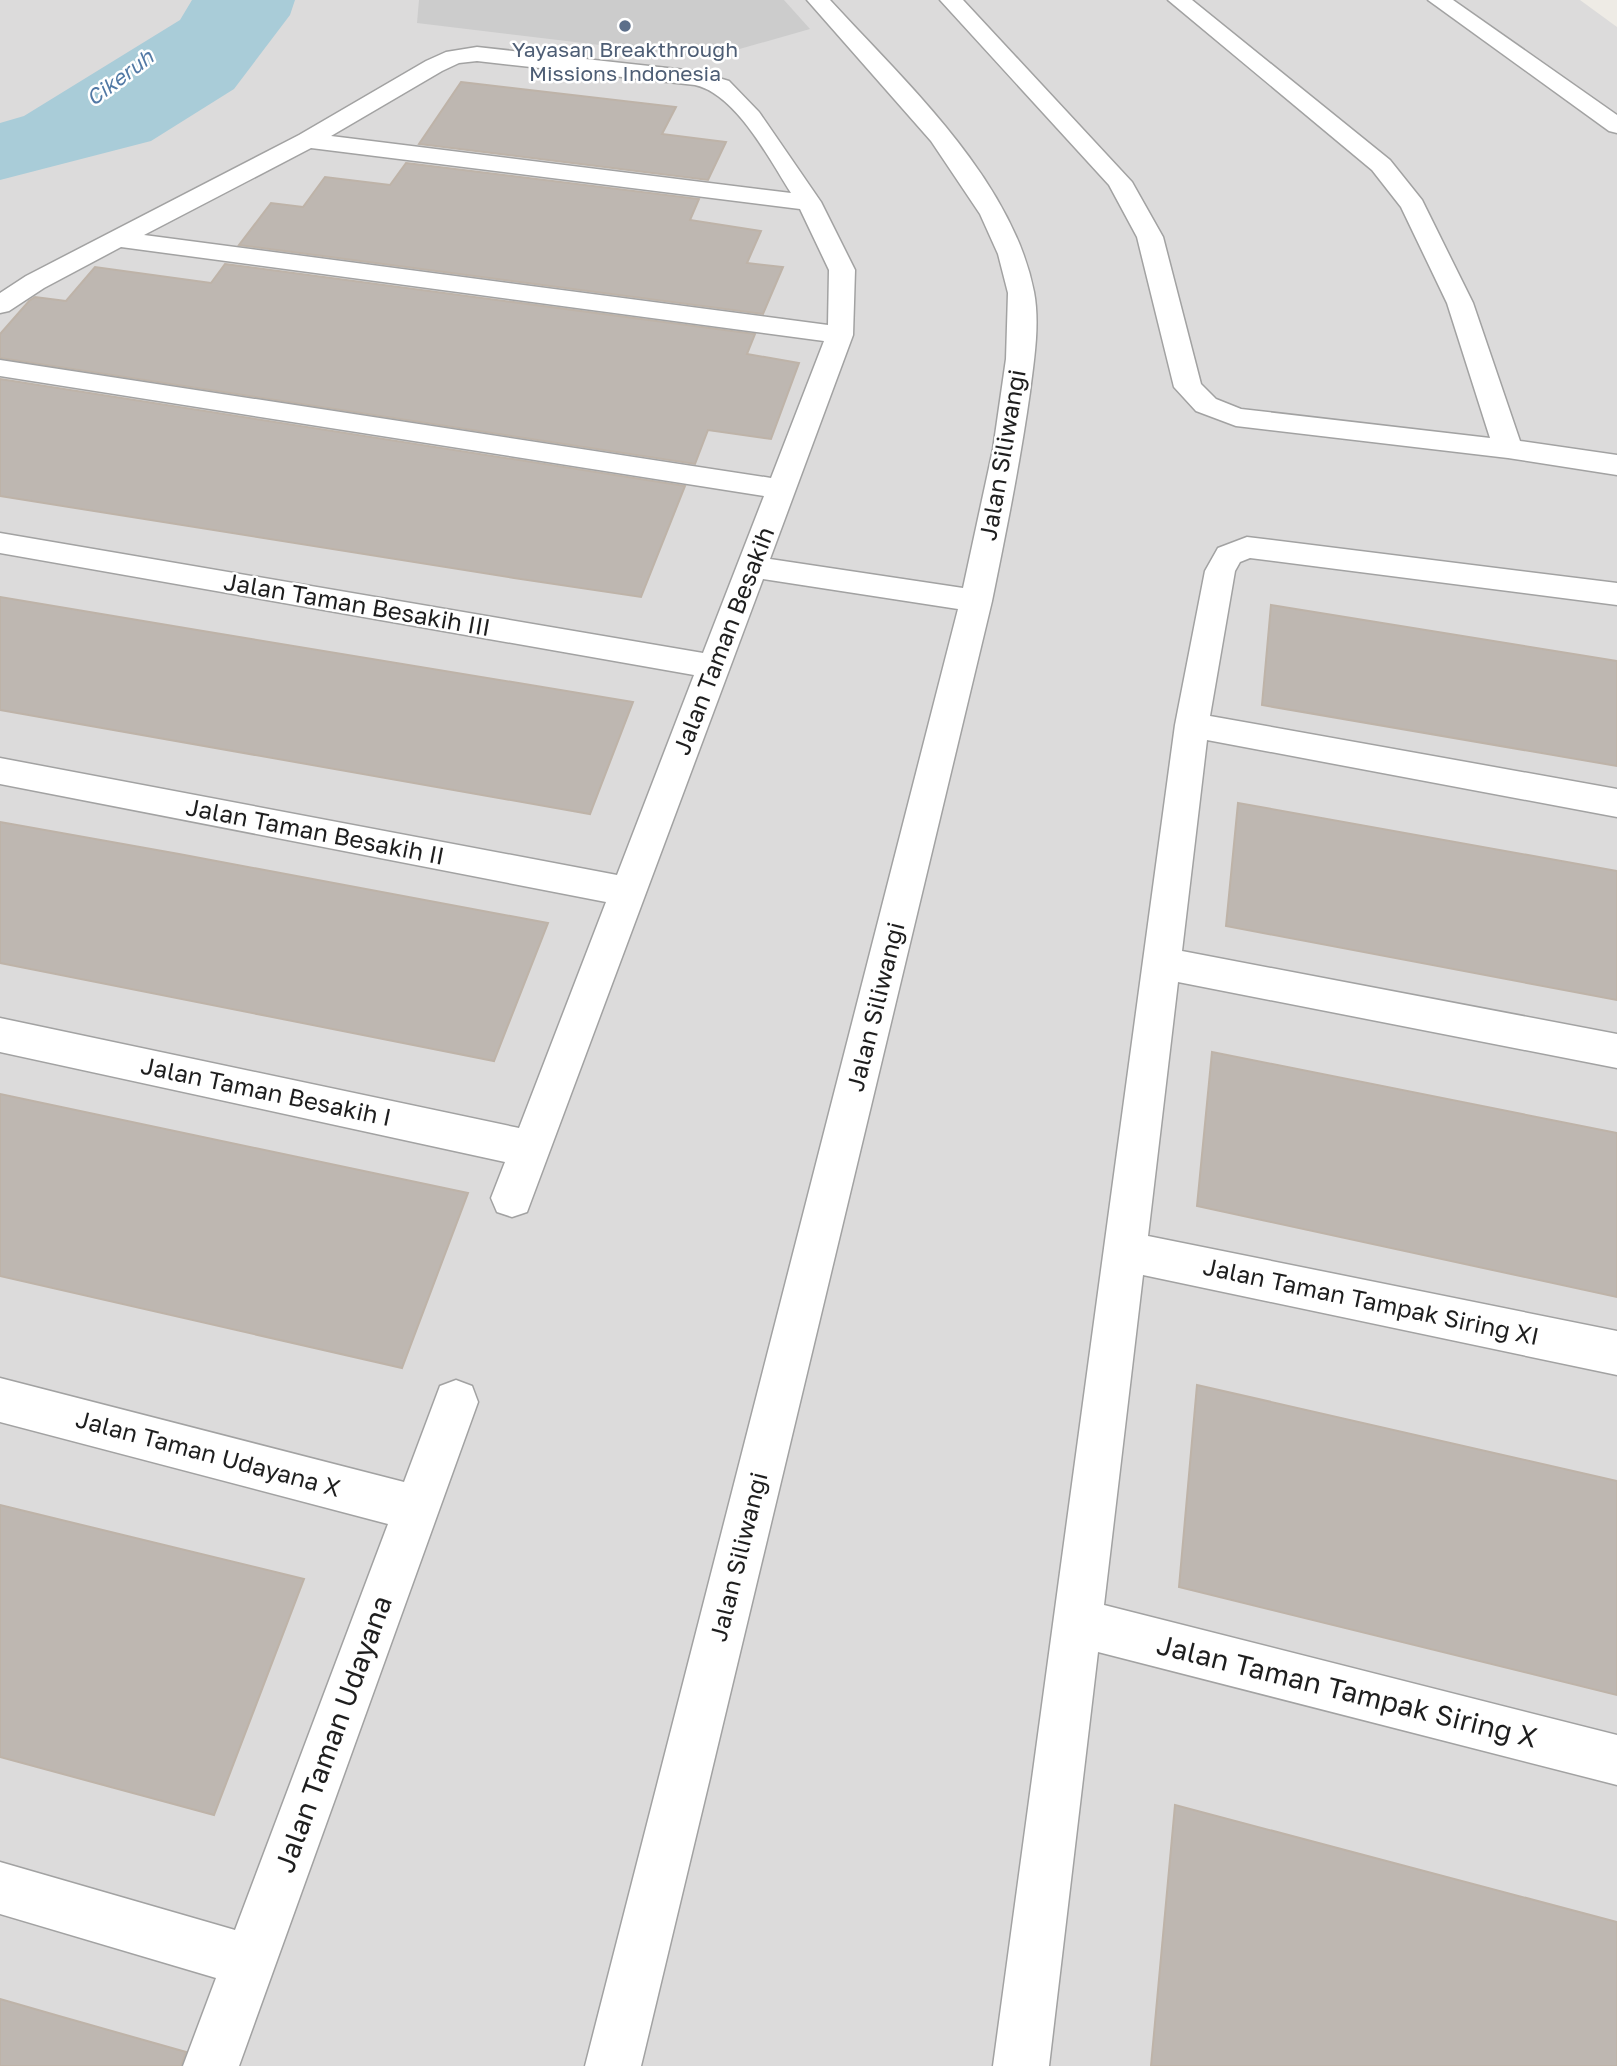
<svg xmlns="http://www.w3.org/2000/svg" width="1617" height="2066" viewBox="0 0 1617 2066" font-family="'Golos Text',sans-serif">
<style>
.residential{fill:#dcdbdb}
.religious{fill:#ccc}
.water{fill:#a9ccd8}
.building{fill:#beb7b1;stroke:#beb3a8;stroke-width:2}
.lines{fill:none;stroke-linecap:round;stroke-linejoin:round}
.street-casing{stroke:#a2a2a2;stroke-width:3}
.street{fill:#fff;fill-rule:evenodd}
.service-dot{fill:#5c6f8a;stroke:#fff;stroke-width:2.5}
.labels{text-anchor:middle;stroke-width:5;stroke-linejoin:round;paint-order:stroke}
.far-service-label{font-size:21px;fill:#4e5e75;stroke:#fff}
.far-water-label{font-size:21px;font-style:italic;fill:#5279a5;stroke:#fff}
.street-label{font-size:24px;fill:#1e1e1e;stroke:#fff}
.near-street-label{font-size:28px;fill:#1e1e1e;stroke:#fff}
</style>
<rect width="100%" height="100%" fill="#eeebe5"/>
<path class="residential" d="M 0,0 L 1580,0 L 1617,27 L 1617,2066 L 0,2066 Z"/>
<path class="religious" d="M 419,0 L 784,0 L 810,29 L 708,58 L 417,23 Z"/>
<path class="water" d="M 192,0 L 295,0 L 290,15 L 234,89 L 151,141 L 0,180 L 0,123 L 24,116 L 180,20 Z"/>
<g class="building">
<path d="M 461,82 L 676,107 L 662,134 L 726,142 L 708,180 L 419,144 Z"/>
<path d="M 406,163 L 699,199 L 690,220 L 761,231 L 747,263 L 783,267 L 763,314 L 239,245 L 271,203 L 303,207 L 325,177 L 390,185 Z"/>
<path d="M 225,264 L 755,334 L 747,354 L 799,363 L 771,439 L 708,430 L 695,464 L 0,358 L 0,334 L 29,301 L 35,297 L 66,301 L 95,267 L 211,283 Z"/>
<path d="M 0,379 L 685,486 L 641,597 L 514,578 L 0,496 Z"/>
<path d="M 0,597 L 197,630 L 633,702 L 590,814 L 0,710 Z"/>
<path d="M 1271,605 L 1617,661 L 1617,766 L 1262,705 Z"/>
<path d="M 1238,803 L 1617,871 L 1617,1000 L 1226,926 Z"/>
<path d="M 0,822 L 179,854 L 548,923 L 494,1061 L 0,963 Z"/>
<path d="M 1212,1052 L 1617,1133 L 1617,1297 L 1197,1206 Z"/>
<path d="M 0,1094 L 468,1193 L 402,1368 L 0,1276 Z"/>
<path d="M 1197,1385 L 1617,1481 L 1617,1695 L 1179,1587 Z"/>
<path d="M 0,1505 L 304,1579 L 214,1815 L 0,1757 Z"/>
<path d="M 1175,1805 L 1617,1922 L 1617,2066 L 1151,2066 Z"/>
<path d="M 0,1999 L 59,2016 L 186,2052 L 181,2066 L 0,2066 Z"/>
</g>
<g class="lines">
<defs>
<g id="street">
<path d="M 807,0 L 830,0 C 905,82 1012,179 1034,292 C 1040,324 1034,360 1030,392 C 1020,463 1006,532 992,601 L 641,2066 L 585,2066 L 958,609 L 763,579 L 527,1212 L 512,1217 L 497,1212 L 491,1198 L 505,1162 L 0,1052 L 0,1018 L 519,1128 L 606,902 L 0,784 L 0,758 L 617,875 L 694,675 L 0,553 L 0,533 L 703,653 L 764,496 L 0,376 L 0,360 L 771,478 L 824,341 L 121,247 L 44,288 L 9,311 L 0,313 L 0,293 L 26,276 L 299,135 L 426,61 L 446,52 L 477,47 L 695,71 L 729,81 L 759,112 L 821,202 L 855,270 L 853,335 L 770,559 L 963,588 L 993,449 L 1006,359 L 1008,293 L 998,254 L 980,214 L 931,141 ZM 477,61 L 695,85 C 736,94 770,160 791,193 L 331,136 L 442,71 L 459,63 ZM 311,148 L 800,209 L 829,270 L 828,325 L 144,235 Z"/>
<path d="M 940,0 L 963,0 L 1132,182 L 1163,237 L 1201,384 L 1216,399 L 1241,409 L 1490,438 L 1447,303 L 1401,207 L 1372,170 L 1168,0 L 1192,0 L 1390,160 L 1422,200 L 1473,303 L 1520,441 L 1617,455 L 1617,475 L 1508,458 L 1236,426 L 1196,411 L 1174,387 L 1137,237 L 1109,185 Z"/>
<path d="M 1428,0 L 1453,0 L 1617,115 L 1617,133 L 1609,131 Z"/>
<path d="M 1247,537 L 1617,583 L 1617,605 L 1250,558 L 1240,562 L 1235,571 L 1210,716 L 1617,789 L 1617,817 L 1207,740 L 1182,951 L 1617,1034 L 1617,1068 L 1178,982 L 1148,1236 L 1617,1331 L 1617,1375 L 1143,1275 L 1104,1605 L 1617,1735 L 1617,1785 L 1098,1652 L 1049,2066 L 993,2066 L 1175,725 L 1205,571 L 1218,548 Z"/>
<path d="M 0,1378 L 404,1482 L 440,1386 L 456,1380 L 472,1386 L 478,1402 L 239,2066 L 183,2066 L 216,1978 L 0,1914 L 0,1862 L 235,1930 L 388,1524 L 0,1422 Z"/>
</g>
</defs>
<use href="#street" class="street-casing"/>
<use href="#street" class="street"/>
</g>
<circle class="service-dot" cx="625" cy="26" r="7"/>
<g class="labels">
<g class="far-service-label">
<text x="625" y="57">Yayasan Breakthrough<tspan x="625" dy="24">Missions Indonesia</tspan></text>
</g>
<g class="far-water-label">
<text transform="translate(120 78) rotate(-37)" y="7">Cikeruh</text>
</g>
<g class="street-label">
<text transform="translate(1003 455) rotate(-80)" y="8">Jalan Siliwangi</text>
<text transform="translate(357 605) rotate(10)" y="8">Jalan Taman Besakih III</text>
<text transform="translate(724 641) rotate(-69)" y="8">Jalan Taman Besakih</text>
<text transform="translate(315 832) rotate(11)" y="8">Jalan Taman Besakih II</text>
<text transform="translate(876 1007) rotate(-76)" y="8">Jalan Siliwangi</text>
<text transform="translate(266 1092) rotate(12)" y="8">Jalan Taman Besakih I</text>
<text transform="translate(1371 1302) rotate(12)" y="8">Jalan Taman Tampak Siring XI</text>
<text transform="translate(208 1454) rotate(15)" y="8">Jalan Taman Udayana X</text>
<text transform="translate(739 1557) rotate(-76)" y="8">Jalan Siliwangi</text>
</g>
<g class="near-street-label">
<text transform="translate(1347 1691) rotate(14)" y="10">Jalan Taman Tampak Siring X</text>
<text transform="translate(333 1734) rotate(-70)" y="10">Jalan Taman Udayana</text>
</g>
</g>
</svg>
